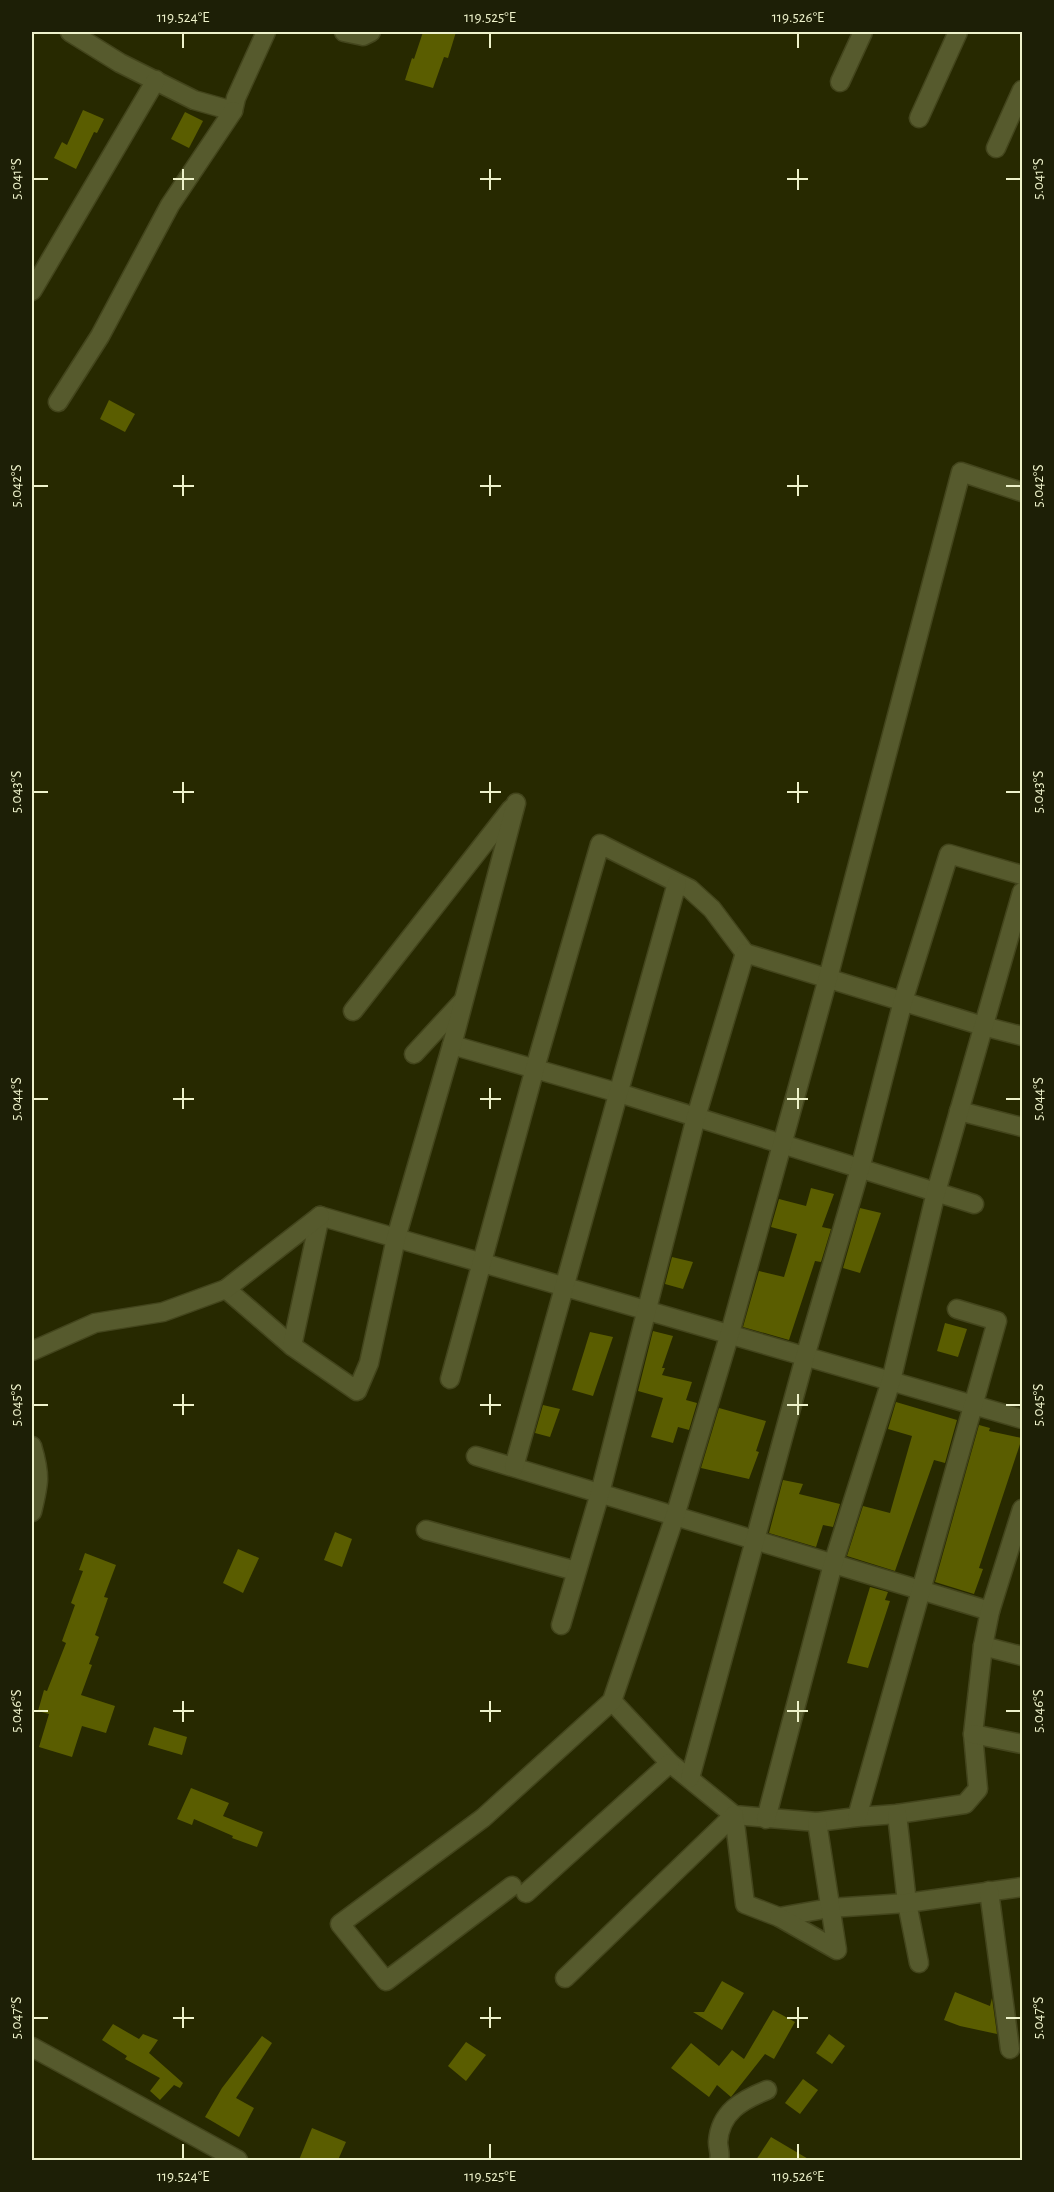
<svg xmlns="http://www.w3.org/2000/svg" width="1054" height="2192" viewBox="0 0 1054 2192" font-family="'Alegreya Sans',sans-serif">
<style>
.building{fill:#5a5d00}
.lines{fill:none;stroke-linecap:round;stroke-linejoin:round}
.minor-casing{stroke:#43451c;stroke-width:21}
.minor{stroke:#565a2d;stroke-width:18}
.ticks{fill:none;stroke:#eef2cb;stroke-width:2}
.neatline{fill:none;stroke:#eef2cb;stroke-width:2}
.ticks-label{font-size:15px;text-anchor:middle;fill:#eef2cb}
</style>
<rect width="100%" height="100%" fill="#272900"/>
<g class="building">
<path d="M 423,32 L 456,32 L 448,58 L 444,57 L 433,88 L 405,80 L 412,58 L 414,59 Z"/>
<path d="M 83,110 L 104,119 L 97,133 L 94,132 L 76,169 L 54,158 L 62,142 L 67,145 Z"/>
<path d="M 185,112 L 203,121 L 189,148 L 171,139 Z"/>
<path d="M 109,400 L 135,414 L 125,432 L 100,419 Z"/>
<path d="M 811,1188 L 834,1194 L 822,1227 L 831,1229 L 821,1262 L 815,1261 L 789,1340 L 743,1327 L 759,1271 L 784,1277 L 797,1234 L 771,1227 L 779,1199 L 806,1206 Z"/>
<path d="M 860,1208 L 881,1213 L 860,1273 L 843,1268 Z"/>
<path d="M 672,1257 L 693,1262 L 683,1289 L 665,1284 Z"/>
<path d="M 945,1323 L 967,1329 L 958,1357 L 937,1351 Z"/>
<path d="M 653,1331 L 673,1336 L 662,1368 L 665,1368 L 662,1375 L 692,1382 L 686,1400 L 697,1403 L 689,1430 L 678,1427 L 673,1443 L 651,1437 L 663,1398 L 638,1391 Z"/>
<path d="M 590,1332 L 613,1337 L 593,1396 L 572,1390 Z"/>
<path d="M 896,1402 L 957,1420 L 945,1463 L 934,1460 L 895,1571 L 847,1556 L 863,1506 L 890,1513 L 912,1436 L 888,1429 Z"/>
<path d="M 543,1405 L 560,1409 L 550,1437 L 535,1433 Z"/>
<path d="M 719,1408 L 766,1421 L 756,1451 L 759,1452 L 749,1479 L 701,1468 Z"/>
<path d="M 979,1425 L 990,1428 L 989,1431 L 1022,1438 L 979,1568 L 983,1569 L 974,1594 L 935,1582 Z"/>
<path d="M 783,1480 L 803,1484 L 799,1494 L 840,1504 L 833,1527 L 823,1525 L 816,1547 L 769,1533 Z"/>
<path d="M 335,1532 L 352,1539 L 342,1567 L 324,1560 Z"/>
<path d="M 238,1549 L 259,1558 L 243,1593 L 223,1583 Z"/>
<path d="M 85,1553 L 116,1565 L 104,1597 L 108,1598 L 95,1635 L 99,1637 L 89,1664 L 92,1665 L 81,1695 L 115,1706 L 106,1733 L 82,1726 L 72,1757 L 39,1747 L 49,1714 L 38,1711 L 44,1690 L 47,1691 L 66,1643 L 62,1641 L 75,1605 L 71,1603 L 83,1571 L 79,1570 Z"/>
<path d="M 870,1587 L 888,1592 L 885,1600 L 890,1601 L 868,1668 L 847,1663 Z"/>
<path d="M 154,1727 L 187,1737 L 182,1755 L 148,1745 Z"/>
<path d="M 191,1788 L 229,1803 L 223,1816 L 263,1832 L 257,1847 L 232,1838 L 233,1836 L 194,1819 L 192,1825 L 177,1819 Z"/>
<path d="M 722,1981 L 744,1993 L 722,2030 L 693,2012 L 704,2012 Z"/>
<path d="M 955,1992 L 990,2006 L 992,1998 L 997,2034 L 960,2026 L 944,2020 Z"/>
<path d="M 773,2010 L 795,2022 L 774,2059 L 765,2054 L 731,2097 L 717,2085 L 709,2097 L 671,2068 L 691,2043 L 719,2066 L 732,2050 L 744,2059 Z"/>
<path d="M 113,2024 L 139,2039 L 143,2034 L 158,2040 L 149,2053 L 183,2083 L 180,2088 L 174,2085 L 160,2100 L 150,2091 L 160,2078 L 125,2059 L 127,2056 L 102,2040 Z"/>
<path d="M 829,2034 L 845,2046 L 832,2064 L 816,2053 Z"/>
<path d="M 262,2036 L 272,2043 L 236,2098 L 254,2108 L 239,2137 L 205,2117 L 222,2088 Z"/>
<path d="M 466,2042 L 486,2055 L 466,2081 L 448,2066 Z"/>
<path d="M 803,2079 L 818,2090 L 800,2114 L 785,2103 Z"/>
<path d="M 312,2128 L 346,2142 L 338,2160 L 299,2160 Z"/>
<path d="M 771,2137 L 810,2160 L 756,2160 Z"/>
</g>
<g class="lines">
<defs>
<g id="minor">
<path d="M 70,32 L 120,63 L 194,100 L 233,111 L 236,98 L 266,32"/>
<path d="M 344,32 L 363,36 L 371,32"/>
<path d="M 840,82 L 863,32"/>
<path d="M 919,118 L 958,32"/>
<path d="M 996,148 L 1022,90"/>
<path d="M 32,291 L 156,80"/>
<path d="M 58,402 L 100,336 L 170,205 L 233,111"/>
<path d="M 353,1011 L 511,809"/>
<path d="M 452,1045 L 619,1093 L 974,1204"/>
<path d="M 414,1054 L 462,1002"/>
<path d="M 959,1111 L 1022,1127"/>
<path d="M 320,1216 L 1022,1419"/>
<path d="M 226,1289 L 292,1346 L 357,1391 L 369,1363 L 396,1238 L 452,1045 L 516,803"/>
<path d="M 292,1346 L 320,1216"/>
<path d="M 32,1351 L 95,1323 L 163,1312 L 226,1289 L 320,1216"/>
<path d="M 450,1379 L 535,1068 L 600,844 L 690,889 L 712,909 L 745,953"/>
<path d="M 32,1446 C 41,1476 39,1483 32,1512"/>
<path d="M 476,1456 L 990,1611"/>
<path d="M 514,1467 L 677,883"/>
<path d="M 426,1530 L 576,1571"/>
<path d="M 561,1625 L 600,1493 L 696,1117 L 745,953 L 983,1026 L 1022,1036"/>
<path d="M 983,1646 L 1022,1656"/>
<path d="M 612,1701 L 670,1763 L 734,1815 L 817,1822 L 857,1817 L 897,1814 L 965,1804 L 978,1789 L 973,1734 L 983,1646 L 990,1611 L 1022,1509"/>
<path d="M 973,1734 L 1022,1744"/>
<path d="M 690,1778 L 805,1357 L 860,1169 L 903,1001 L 949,854 L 1022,875"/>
<path d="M 897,1814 L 907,1903 L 919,1963"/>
<path d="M 734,1815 L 745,1904 L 779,1917 L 830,1908 L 907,1903 L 1022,1887"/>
<path d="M 857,1817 L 997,1321 L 957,1309"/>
<path d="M 766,1819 L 833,1564 L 891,1381 L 936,1192 L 1022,892"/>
<path d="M 512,1886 L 386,1981 L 340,1924 L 483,1818 L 612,1701 L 675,1516 L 730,1333 L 828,978 L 961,472 L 1022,492"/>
<path d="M 989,1891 L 1010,2049"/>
<path d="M 526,1893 L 670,1763"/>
<path d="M 779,1917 L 837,1950 L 817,1822"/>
<path d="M 565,1978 L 734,1815"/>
<path d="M 32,2047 L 238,2160"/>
<path d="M 719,2160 C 721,2154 718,2149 718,2142 C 720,2112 742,2100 767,2090"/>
</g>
</defs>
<use href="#minor" class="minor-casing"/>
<use href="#minor" class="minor"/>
</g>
<path class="ticks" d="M 183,33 L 183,48M 490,33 L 490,48M 798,33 L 798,48M 183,169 L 183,190M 490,169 L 490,190M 798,169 L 798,190M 33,179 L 48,179M 173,179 L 194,179M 480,179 L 501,179M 787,179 L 808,179M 1006,179 L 1021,179M 183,475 L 183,496M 490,475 L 490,496M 798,475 L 798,496M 33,486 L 48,486M 173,486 L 194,486M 480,486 L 501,486M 787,486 L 808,486M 1006,486 L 1021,486M 183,782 L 183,803M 490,782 L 490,803M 798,782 L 798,803M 33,792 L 48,792M 173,792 L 194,792M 480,792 L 501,792M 787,792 L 808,792M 1006,792 L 1021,792M 183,1088 L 183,1109M 490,1088 L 490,1109M 798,1088 L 798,1109M 33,1099 L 48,1099M 173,1099 L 194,1099M 480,1099 L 501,1099M 787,1099 L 808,1099M 1006,1099 L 1021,1099M 183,1394 L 183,1415M 490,1394 L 490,1415M 798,1394 L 798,1415M 33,1405 L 48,1405M 173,1405 L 194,1405M 480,1405 L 501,1405M 787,1405 L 808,1405M 1006,1405 L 1021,1405M 183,1701 L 183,1722M 490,1701 L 490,1722M 798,1701 L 798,1722M 33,1711 L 48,1711M 173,1711 L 194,1711M 480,1711 L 501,1711M 787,1711 L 808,1711M 1006,1711 L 1021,1711M 183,2007 L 183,2028M 490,2007 L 490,2028M 798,2007 L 798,2028M 33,2018 L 48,2018M 173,2018 L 194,2018M 480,2018 L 501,2018M 787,2018 L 808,2018M 1006,2018 L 1021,2018M 183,2144 L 183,2159M 490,2144 L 490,2159M 798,2144 L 798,2159"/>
<rect width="1054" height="2192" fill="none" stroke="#1d1f06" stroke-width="66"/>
<rect x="33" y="33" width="988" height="2126" class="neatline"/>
<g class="ticks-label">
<text x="183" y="22">119.524°E</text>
<text x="490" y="22">119.525°E</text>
<text x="798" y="22">119.526°E</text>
<text transform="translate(16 179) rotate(-90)" y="5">5.041°S</text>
<text transform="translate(1038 179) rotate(-90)" y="5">5.041°S</text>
<text transform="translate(16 486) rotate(-90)" y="5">5.042°S</text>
<text transform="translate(1038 486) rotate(-90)" y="5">5.042°S</text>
<text transform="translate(16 792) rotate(-90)" y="5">5.043°S</text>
<text transform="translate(1038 792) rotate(-90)" y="5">5.043°S</text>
<text transform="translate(16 1099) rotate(-90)" y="5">5.044°S</text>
<text transform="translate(1038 1099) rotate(-90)" y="5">5.044°S</text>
<text transform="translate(16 1405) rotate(-90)" y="5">5.045°S</text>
<text transform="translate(1038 1405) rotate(-90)" y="5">5.045°S</text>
<text transform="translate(16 1711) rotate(-90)" y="5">5.046°S</text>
<text transform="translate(1038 1711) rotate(-90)" y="5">5.046°S</text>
<text transform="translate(16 2018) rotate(-90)" y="5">5.047°S</text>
<text transform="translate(1038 2018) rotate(-90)" y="5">5.047°S</text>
<text x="183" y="2181">119.524°E</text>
<text x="490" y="2181">119.525°E</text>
<text x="798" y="2181">119.526°E</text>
</g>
</svg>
